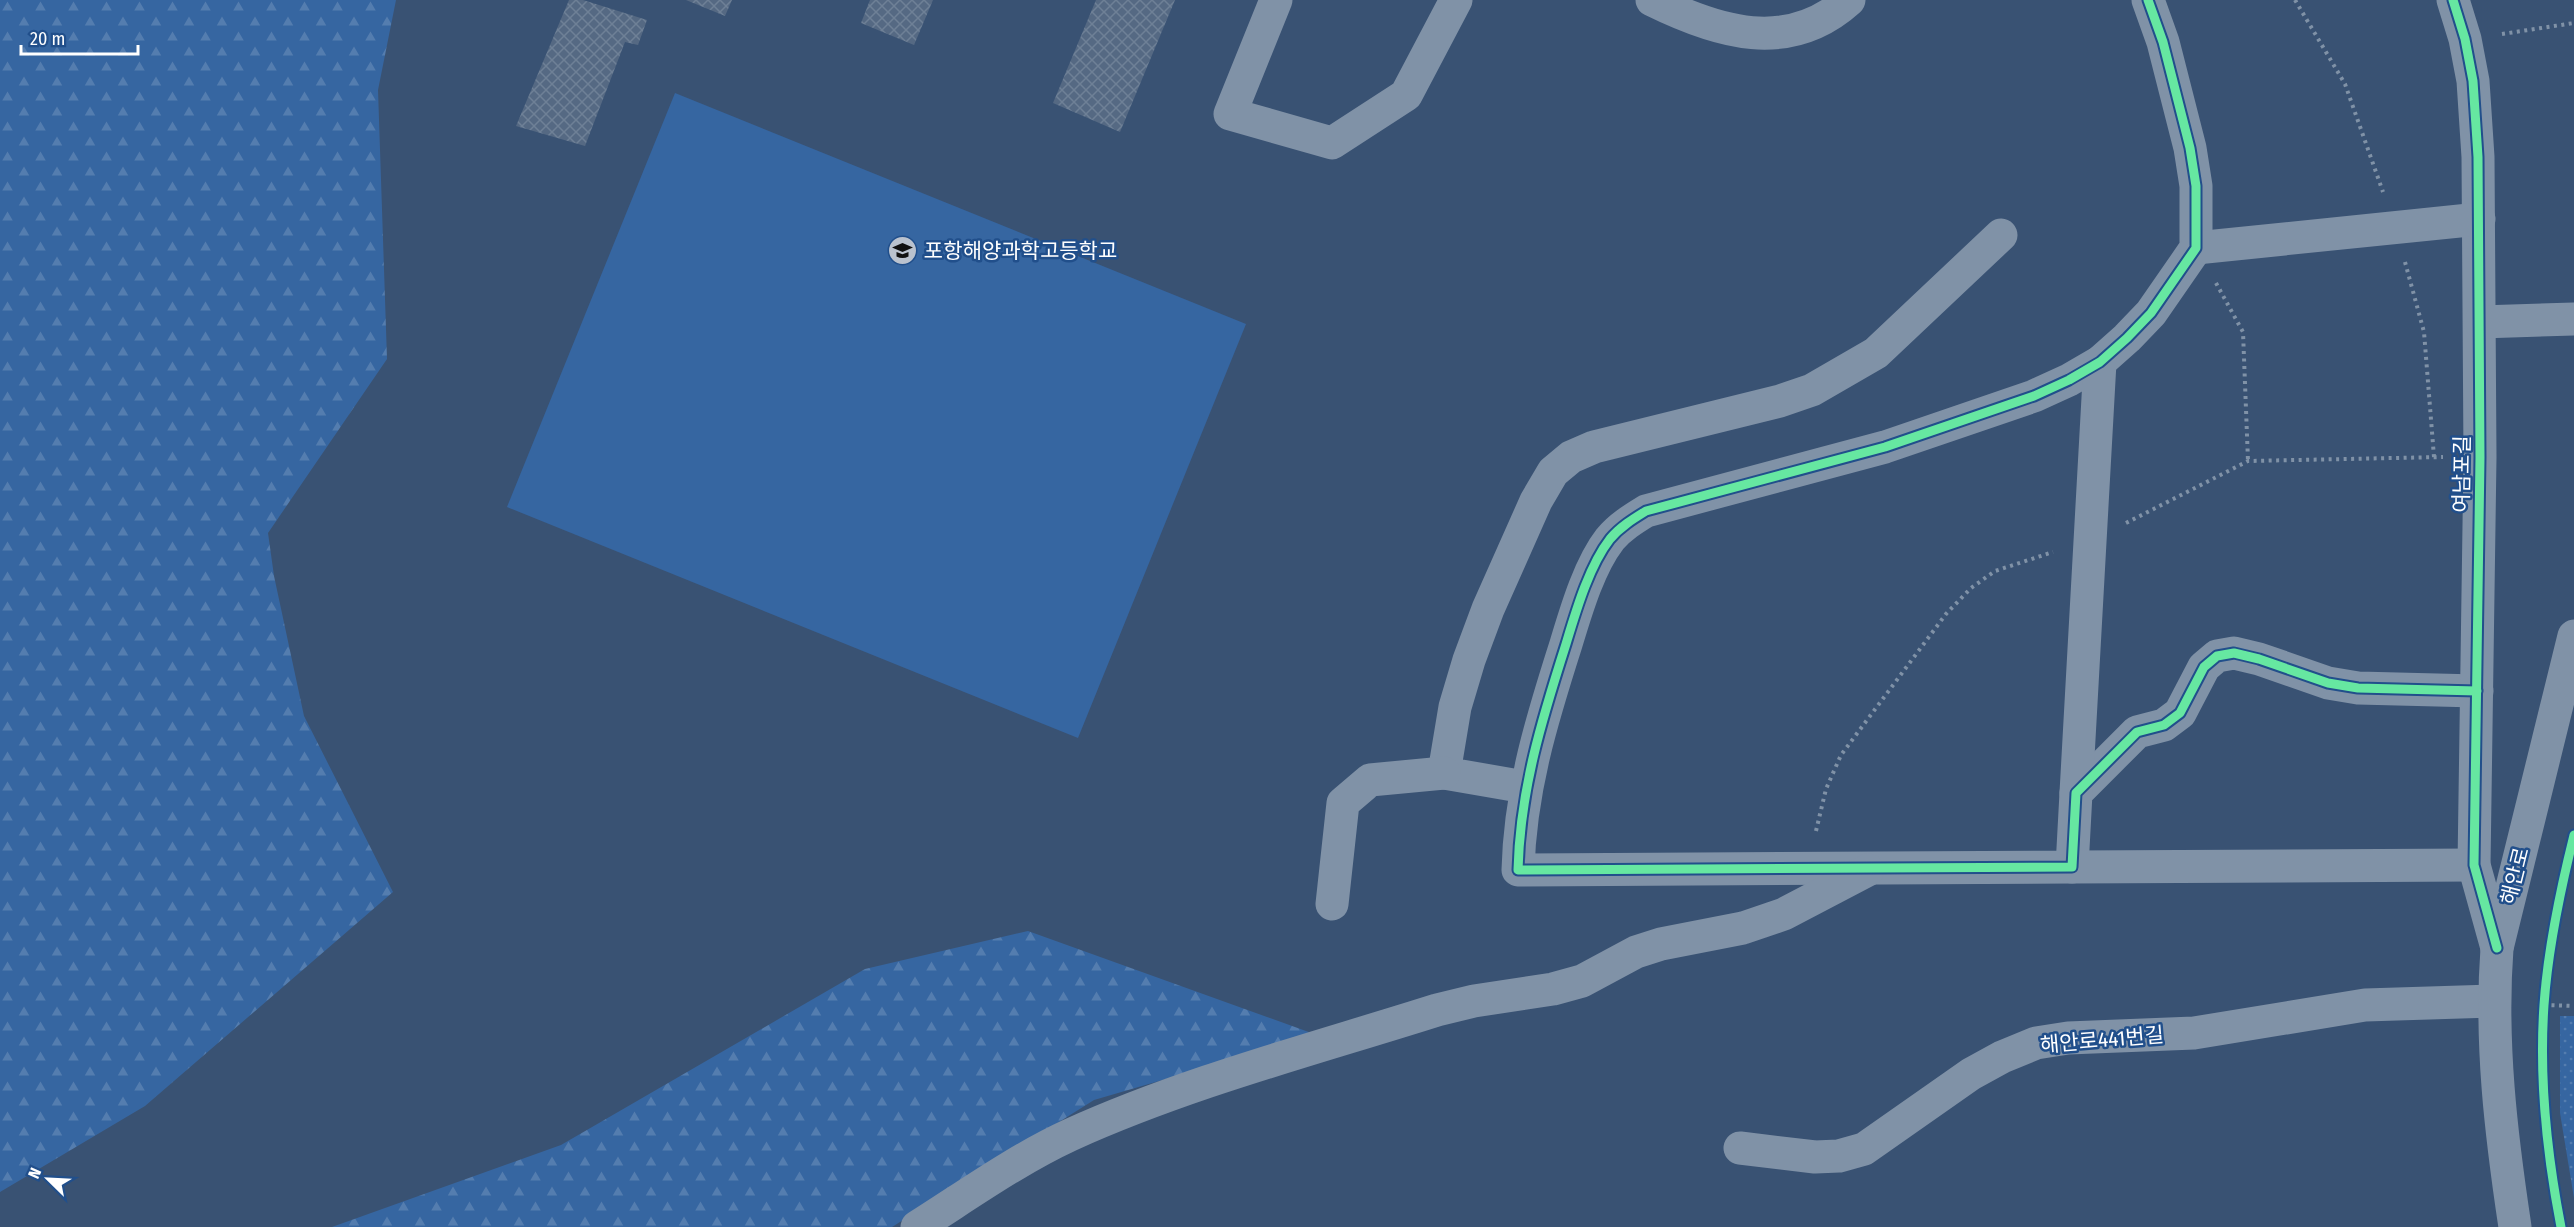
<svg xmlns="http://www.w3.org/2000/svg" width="2574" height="1227" viewBox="0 0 2574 1227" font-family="'Fira Sans Condensed','Noto Sans KR',sans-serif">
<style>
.green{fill:url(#green-dots)}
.forest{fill:url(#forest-firs)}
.pitch{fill:#3666a1}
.building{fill:url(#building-cross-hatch)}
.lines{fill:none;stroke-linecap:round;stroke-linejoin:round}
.path{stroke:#8092a7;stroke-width:4;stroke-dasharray:3 4.5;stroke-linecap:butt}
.minor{stroke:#8092a7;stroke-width:33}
.cycleway-casing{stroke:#214f8b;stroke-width:13}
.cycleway{stroke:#66e7a1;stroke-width:9}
.labels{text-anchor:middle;stroke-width:5;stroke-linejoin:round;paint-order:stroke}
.poi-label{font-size:21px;fill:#fff;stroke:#214f8b;text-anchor:start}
.street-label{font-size:21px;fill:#fff;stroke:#214f8b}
</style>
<defs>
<pattern id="green-dots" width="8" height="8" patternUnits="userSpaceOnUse" patternTransform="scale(1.5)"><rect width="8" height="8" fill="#3666a1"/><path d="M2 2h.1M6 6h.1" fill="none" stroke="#547daf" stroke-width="1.8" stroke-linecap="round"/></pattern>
<pattern id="forest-firs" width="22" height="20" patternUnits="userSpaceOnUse" patternTransform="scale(1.5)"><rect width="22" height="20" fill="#3666a1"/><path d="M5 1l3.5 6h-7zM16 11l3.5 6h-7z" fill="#547daf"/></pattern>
<pattern id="building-cross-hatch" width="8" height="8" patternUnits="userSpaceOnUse" patternTransform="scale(1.5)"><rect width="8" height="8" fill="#556983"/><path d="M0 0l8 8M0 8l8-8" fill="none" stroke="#6e8096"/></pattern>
</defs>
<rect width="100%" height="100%" fill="#395273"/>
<path class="green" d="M 2560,1016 L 2574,1016 L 2574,1198 L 2560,1113 Z"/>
<g class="forest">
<path d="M 0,0 L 396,0 L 378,90 L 387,359 L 268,533 L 274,576 L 304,716 L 393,892 L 145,1106 L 0,1192 Z"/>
<path d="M 1028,931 L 1317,1035 L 1094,1100 L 892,1227 L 332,1227 L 561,1145 L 865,969 Z"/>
</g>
<path class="pitch" d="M 675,93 L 1246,324 L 1078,738 L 507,507 Z"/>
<g class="building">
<path d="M 569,0 L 583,0 L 647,20 L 638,45 L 625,42 L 585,146 L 516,126 Z"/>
<path d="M 686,0 L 732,0 L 725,16 Z"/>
<path d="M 870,0 L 933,0 L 914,45 L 861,23 Z"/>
<path d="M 1096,0 L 1175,0 L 1120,132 L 1053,103 Z"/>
</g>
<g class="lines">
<g class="path">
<path d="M 2295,0 L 2345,84 L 2383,192"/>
<path d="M 2502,34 L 2574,23"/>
<path d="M 2405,262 L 2424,332 L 2434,457"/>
<path d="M 2216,283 L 2243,332 L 2248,461"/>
<path d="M 2126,523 L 2248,461 L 2443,457"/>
<path d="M 1816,831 L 1826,789 L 1841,755 L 1946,614 L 1971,588 L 1995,571 L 2053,552"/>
<path d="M 2544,1005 L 2574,1006"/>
</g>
<g class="minor">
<path d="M 1276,0 L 1230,114 L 1332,143 L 1406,95 L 1456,0"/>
<path d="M 1652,0 C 1717,32 1788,55 1849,0"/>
<path d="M 2148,0 L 2163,42 L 2190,148 L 2196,186 L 2196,248 L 2151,313 L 2127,338 L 2100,362 L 2069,380 L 2034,396 L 1885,447 L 1646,511 C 1633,519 1620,527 1610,539 C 1589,566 1576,611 1566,644 C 1542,719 1520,790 1518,870 L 2072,867 L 2076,793 L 2137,732 L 2164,725 L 2180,713 L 2204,667 L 2217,656 L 2234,653 L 2259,659 L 2328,683 L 2358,688 L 2477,691"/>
<path d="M 2453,0 L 2465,39 L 2473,81 L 2478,157 L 2480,457 L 2474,865 L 2497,948"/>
<path d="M 2196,248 L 2479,219"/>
<path d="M 2480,322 L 2574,319"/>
<path d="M 1525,787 L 1444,773 L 1455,707 L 1469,660 L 1488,609 L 1536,501 L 1553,472 L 1571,457 L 1594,447 L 1780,401 L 1812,390 L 1876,353 L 2001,235"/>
<path d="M 2076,793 L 2100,362"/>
<path d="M 2072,867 L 2474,865"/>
<path d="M 1332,904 L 1343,803 L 1370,780 L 1444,773"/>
<path d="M 1740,1148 L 1815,1157 L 1839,1156 L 1864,1149 L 1971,1074 L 2002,1057 L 2036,1043 L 2068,1038 L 2194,1033 L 2365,1005 L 2493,1001"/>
<path d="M 917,1227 C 966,1196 1016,1160 1070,1135 C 1187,1082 1314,1049 1437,1010 L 1474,1001 L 1553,989 L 1582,981 L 1636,952 L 1661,944 L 1743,928 L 1784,914 L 1868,870"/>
<path d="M 2515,1227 C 2501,1134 2490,1042 2497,948 L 2574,636"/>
</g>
<defs>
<g id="cycleway">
<path d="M 2148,0 L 2163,42 L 2190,148 L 2196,186 L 2196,248 L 2151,313 L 2127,338 L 2100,362 L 2069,380 L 2034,396 L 1885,447 L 1646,511 C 1633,519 1620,527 1610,539 C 1589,566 1576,611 1566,644 C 1542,719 1520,790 1518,870 L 2072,867 L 2076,793 L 2137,732 L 2164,725 L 2180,713 L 2204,667 L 2217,656 L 2234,653 L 2259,659 L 2328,683 L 2358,688 L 2477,691"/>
<path d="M 2453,0 L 2465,39 L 2473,81 L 2478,157 L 2480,457 L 2474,865 L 2497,948"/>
<path d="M 2561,1227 C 2547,1155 2539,1078 2544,1005 C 2548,947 2560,891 2574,835"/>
</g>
</defs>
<use href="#cycleway" class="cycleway-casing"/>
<use href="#cycleway" class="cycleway"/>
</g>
<defs>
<symbol id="school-disc" viewBox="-11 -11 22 22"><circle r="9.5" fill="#bac2ce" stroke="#214f8b"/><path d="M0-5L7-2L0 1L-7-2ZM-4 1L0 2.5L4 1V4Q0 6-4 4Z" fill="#111"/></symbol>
</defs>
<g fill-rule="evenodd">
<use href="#school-disc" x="886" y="234" width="33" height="33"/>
</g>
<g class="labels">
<g class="poi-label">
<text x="924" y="258">포항해양과학고등학교</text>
</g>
<g class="street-label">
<text transform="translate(2462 474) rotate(-89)" y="7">여남포길</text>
<text transform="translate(2515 876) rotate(-76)" y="7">해안로</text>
<text transform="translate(2102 1040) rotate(-5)" y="7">해안로441번길</text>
</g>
</g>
<g transform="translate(48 1179) rotate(294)" stroke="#214f8b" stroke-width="4.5" paint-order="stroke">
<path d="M0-4.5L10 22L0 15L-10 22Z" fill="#ffffff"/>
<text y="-9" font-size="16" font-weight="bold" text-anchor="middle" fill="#ffffff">N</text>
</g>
<path d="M21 45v9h117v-9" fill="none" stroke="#ffffff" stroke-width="3"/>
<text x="30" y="45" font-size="18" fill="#ffffff" stroke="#214f8b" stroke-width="4.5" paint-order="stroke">20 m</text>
</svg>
